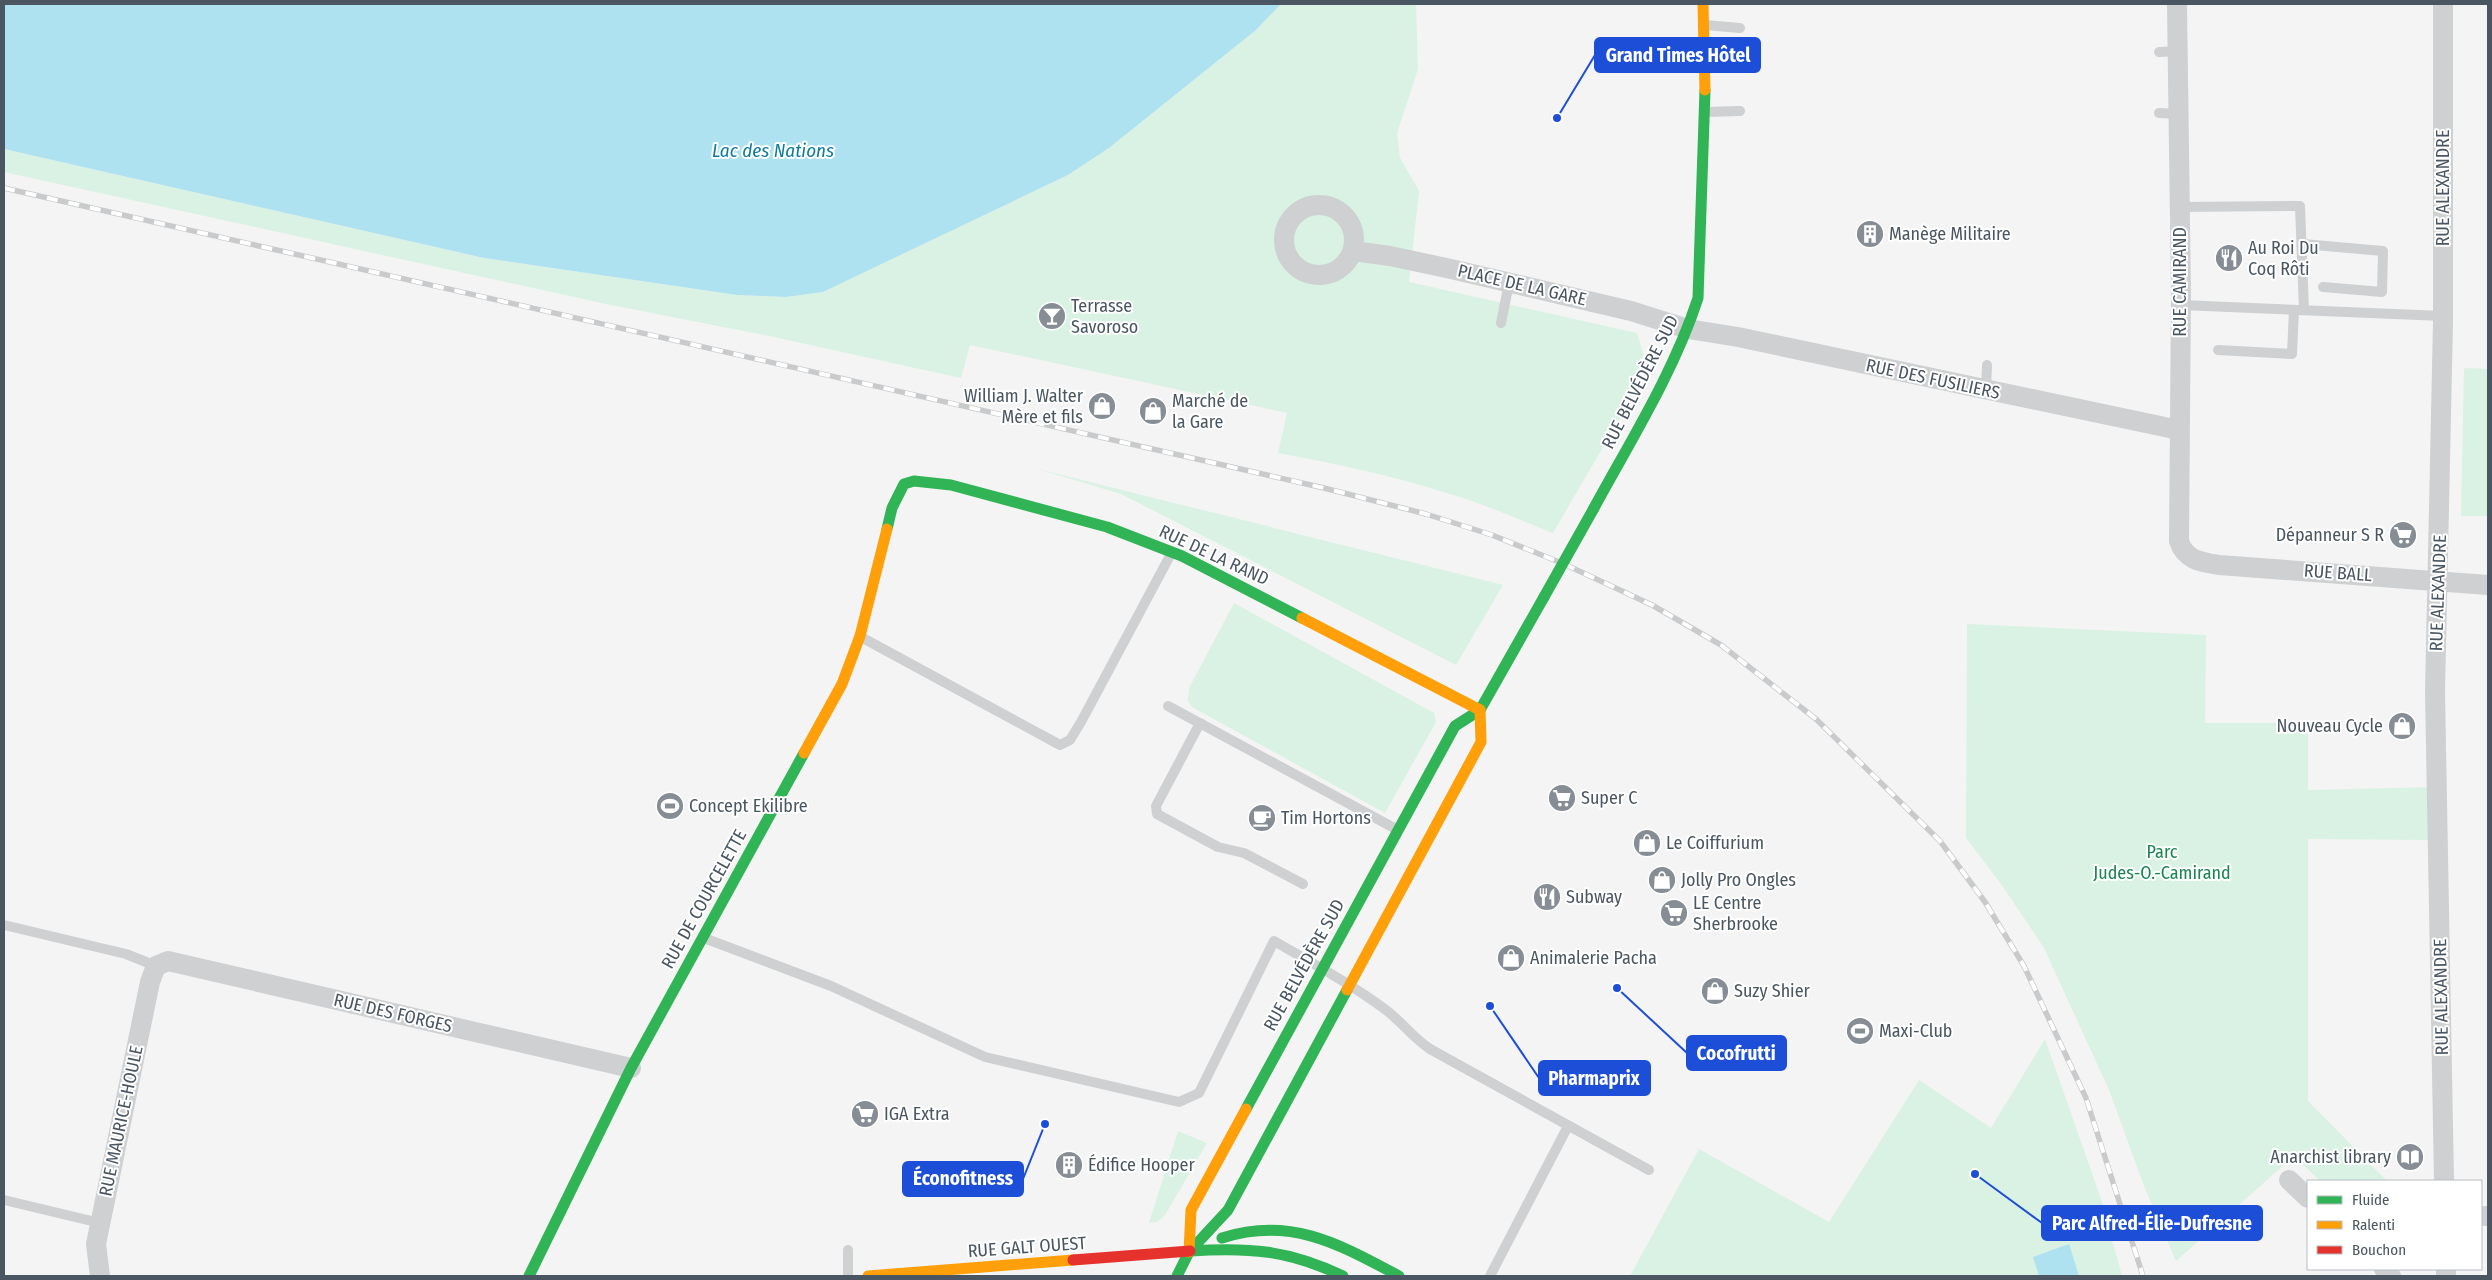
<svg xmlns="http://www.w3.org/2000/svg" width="2492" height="1280" viewBox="0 0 2492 1280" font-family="'Fira Sans Condensed',sans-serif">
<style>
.green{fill:#d9f2e3}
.water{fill:#aee2f0}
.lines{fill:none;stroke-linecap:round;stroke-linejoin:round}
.lane{stroke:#ced0d2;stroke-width:10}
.street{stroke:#ced0d2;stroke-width:20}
.fast{stroke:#30b455;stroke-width:11}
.slow{stroke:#ff9f0a;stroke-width:11}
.jam{stroke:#e5322d;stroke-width:11}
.rail-casing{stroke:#c9cacc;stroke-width:5.5}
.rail{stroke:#fff;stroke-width:4;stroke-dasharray:11;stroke-linecap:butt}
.fast-bridge{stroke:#30b455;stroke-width:11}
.labels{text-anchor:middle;stroke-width:4;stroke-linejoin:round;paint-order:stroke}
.street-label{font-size:18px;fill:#4a5661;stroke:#fff}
.poi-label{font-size:18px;fill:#4a5661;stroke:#fff;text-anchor:start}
.park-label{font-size:18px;fill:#17864f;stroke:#fff}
.water-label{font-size:19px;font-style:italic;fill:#0c7c9b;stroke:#fff}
.leader{fill:none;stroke:#1d4ed8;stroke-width:2}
.callout-dot{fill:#1d4ed8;stroke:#fff;stroke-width:2}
.callout{fill:#1d4ed8;stroke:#1d4ed8;stroke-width:2}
.callout-label{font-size:19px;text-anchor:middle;font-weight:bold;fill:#fff}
</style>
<rect width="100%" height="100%" fill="#f4f4f4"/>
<g class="green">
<path d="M 1281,4 L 1416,4 L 1418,69 L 1397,133 L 1400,158 L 1419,191 L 1409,282 L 1637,333 L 1648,370 L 1553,533 C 1520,520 1487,505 1453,495 C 1395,476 1337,464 1278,453 L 1287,413 L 970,345 L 961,378 L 769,336 L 606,304 L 4,172 L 4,149 L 484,258 L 737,295 L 786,297 L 823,292 L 1068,175 L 1109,148 L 1256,30 Z"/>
<path d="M 2464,368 L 2488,369 L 2488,516 L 2461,516 Z"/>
<path d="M 1038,469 L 1503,585 L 1456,665 L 1121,494 Z"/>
<path d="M 1234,603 L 1434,713 L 1436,722 L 1385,813 L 1192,707 L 1188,701 L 1189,688 Z"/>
<path d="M 1967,624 L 2206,635 L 2205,723 L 2308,723 L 2308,790 L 2435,787 L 2438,840 L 2308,839 L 2308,1101 L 2387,1181 L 2320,1181 L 2294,1156 L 2176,1261 L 2144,1186 L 2109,1090 L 2044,948 L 2001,884 L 1966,838 Z"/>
<path d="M 2045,1039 L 2101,1199 L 2122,1276 L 1630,1276 L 1699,1149 L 1829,1222 L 1919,1080 L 1991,1128 Z"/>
<path d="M 1178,1131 L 1207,1143 L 1165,1215 L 1157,1222 L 1149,1223 Z"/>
</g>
<g class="water">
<path d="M 4,4 L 1281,4 L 1256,30 L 1109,148 L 1068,175 L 823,292 L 786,297 L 737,295 L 484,258 L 4,149 Z"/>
<path d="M 2069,1244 L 2079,1276 L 2039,1276 L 2033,1257 Z"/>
</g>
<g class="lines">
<g class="lane">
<path d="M 1705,25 L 1740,28"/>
<path d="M 2159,52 L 2178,51"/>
<path d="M 1706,112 L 1740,111"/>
<path d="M 2159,113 L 2178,114"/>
<path d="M 2179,207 L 2300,206 L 2304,310"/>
<path d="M 2303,244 L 2383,251 L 2382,292 L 2323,287"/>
<path d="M 2181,305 L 2443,316"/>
<path d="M 1501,323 L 1509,283"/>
<path d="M 2218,350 L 2292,354 L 2294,310"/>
<path d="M 1986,390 L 1987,365"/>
<path d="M 861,637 L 1060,745 L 1070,740 L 1081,722 L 1172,552"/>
<path d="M 1168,706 L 1396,829"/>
<path d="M 1200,723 L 1156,806 L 1157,814 L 1218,847 L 1244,853 L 1303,884"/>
<path d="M 4,925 L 126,954 L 156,966"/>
<path d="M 704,938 L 831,986 L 985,1057 L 1179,1102 L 1199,1093 L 1274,941 C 1312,963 1351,984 1386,1010 C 1402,1022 1413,1038 1430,1049 L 1649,1170"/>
<path d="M 4,1200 L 100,1223"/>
<path d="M 848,1276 L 848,1250"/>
<path d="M 1490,1276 L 1568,1126"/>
</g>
<g class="street">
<path d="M 2177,4 L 2181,294 L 2179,541 C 2185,560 2201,562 2219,565 L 2488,585"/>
<path d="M 2443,4 L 2443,322 L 2435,692 L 2444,1181"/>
<circle cx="1319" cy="240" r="35"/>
<path d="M 1353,251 L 1390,256 L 1451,269 L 1631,311 L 1688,329 L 1738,337 L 2179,430"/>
<path d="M 2289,1180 L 2308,1198"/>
<path d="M 2481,1216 L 2488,1216"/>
<path d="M 2384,1269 L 2391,1276"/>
<path d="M 2446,1269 L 2446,1276"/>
<path d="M 100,1276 L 96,1244 L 150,982 L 156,966 L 168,961 L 631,1068"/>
</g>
<g class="fast">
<path d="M 1594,508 C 1631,440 1674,372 1698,298 L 1705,90"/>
<path d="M 887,529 L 892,508 L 904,484 L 914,481 L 951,485 L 1107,527 L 1182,556 L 1302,618"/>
<path d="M 1246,1109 L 1455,726 L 1480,710 L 1544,597"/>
<path d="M 1222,1238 C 1291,1216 1339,1244 1399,1276"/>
<path d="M 1190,1251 C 1249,1247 1288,1250 1343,1276"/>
<path d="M 529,1276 L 631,1068 L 804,753"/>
<path d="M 1177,1276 L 1189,1252 L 1228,1210 L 1347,990"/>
</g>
<g class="slow">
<path d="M 1703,4 L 1705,90"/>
<path d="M 1302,618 L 1480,710"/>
<path d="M 804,753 L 842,684 L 860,636 L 887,529"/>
<path d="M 1347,990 L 1481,742 L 1480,710"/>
<path d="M 1189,1252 L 1191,1210 L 1246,1109"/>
<path d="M 868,1276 L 1073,1260"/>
</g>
<path class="jam" d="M 1073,1260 L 1190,1251"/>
<defs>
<path id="rail" d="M 4,188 L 1324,488 L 1426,514 L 1492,535 L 1564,564 L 1652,605 L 1721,645 L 1816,719 L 1940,841 L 1985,902 L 2024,966 L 2086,1098 L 2143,1276"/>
</defs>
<use href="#rail" class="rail-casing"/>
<use href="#rail" class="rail"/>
<path class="fast-bridge" d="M 1544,597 L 1594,508"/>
</g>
<defs>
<symbol id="building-disc" viewBox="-11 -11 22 22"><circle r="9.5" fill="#868d94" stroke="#fff"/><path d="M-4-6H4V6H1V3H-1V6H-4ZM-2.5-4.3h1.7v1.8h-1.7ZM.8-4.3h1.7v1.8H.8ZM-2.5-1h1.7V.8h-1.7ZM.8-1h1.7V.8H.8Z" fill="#fff"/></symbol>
<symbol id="restaurant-disc" viewBox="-11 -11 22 22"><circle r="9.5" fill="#868d94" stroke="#fff"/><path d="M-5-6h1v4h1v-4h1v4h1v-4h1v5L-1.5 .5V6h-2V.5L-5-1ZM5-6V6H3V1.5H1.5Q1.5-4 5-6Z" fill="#fff"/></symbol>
<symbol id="bar-disc" viewBox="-11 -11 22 22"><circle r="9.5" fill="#868d94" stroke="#fff"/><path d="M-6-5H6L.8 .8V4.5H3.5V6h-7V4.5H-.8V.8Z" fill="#fff"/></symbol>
<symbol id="shop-disc" viewBox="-11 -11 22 22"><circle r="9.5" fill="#868d94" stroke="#fff"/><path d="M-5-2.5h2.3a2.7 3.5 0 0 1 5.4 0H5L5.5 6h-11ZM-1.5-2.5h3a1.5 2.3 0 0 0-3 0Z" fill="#fff"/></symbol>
<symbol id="supermarket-disc" viewBox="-11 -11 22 22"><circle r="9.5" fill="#868d94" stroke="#fff"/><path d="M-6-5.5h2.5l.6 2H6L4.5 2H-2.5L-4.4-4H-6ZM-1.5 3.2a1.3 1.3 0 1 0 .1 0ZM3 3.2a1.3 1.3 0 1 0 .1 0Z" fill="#fff"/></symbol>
<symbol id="stadium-disc" viewBox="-11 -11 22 22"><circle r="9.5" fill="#868d94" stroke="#fff"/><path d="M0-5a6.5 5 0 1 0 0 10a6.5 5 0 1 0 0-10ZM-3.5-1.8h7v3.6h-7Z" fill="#fff"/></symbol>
<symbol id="cafe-disc" viewBox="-11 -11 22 22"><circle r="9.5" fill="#868d94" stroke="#fff"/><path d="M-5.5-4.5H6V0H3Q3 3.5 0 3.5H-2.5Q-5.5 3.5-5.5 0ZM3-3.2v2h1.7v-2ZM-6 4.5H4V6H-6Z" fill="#fff"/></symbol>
<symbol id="library-disc" viewBox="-11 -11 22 22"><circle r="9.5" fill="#868d94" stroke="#fff"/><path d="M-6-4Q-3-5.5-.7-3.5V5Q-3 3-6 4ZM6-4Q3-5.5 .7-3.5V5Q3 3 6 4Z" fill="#fff"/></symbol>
</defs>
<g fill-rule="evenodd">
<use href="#building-disc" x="1854" y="218" width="32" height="32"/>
<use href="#restaurant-disc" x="2213" y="242" width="32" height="32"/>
<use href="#bar-disc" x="1036" y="300" width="32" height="32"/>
<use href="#shop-disc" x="1086" y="390" width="32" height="32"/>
<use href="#shop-disc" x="1137" y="395" width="32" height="32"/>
<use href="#supermarket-disc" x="2387" y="519" width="32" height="32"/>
<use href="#shop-disc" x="2386" y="710" width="32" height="32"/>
<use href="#supermarket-disc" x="1546" y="782" width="32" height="32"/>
<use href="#stadium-disc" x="654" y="790" width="32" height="32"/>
<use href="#cafe-disc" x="1246" y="802" width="32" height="32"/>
<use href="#shop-disc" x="1631" y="827" width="32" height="32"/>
<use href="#shop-disc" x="1646" y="864" width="32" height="32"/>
<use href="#restaurant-disc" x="1531" y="881" width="32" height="32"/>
<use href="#supermarket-disc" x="1658" y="897" width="32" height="32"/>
<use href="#shop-disc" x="1495" y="942" width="32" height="32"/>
<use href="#shop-disc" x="1699" y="975" width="32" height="32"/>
<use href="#stadium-disc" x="1844" y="1015" width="32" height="32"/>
<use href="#supermarket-disc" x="849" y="1098" width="32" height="32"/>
<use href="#library-disc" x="2394" y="1141" width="32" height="32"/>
<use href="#building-disc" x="1053" y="1149" width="32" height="32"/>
</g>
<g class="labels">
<g class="street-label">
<text transform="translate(2443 188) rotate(-90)" y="6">RUE ALEXANDRE</text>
<text transform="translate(2180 282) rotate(-90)" y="6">RUE CAMIRAND</text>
<text transform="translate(1522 285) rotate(13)" y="6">PLACE DE LA GARE</text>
<text transform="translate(1933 379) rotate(12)" y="6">RUE DES FUSILIERS</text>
<text transform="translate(1640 382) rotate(-63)" y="6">RUE BELVÉDÈRE SUD</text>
<text transform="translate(1214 555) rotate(25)" y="6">RUE DE LA RAND</text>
<text transform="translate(2338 573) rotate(4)" y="6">RUE BALL</text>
<text transform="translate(2438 593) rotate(-88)" y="6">RUE ALEXANDRE</text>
<text transform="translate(704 899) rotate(-61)" y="6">RUE DE COURCELETTE</text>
<text transform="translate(1304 965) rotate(-61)" y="6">RUE BELVÉDÈRE SUD</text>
<text transform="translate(2441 997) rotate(-91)" y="6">RUE ALEXANDRE</text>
<text transform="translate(393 1013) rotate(13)" y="6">RUE DES FORGES</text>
<text transform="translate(121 1121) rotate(-78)" y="6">RUE MAURICE-HOULE</text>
<text transform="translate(1027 1247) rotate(-4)" y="6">RUE GALT OUEST</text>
</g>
<g class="poi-label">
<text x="1889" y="240">Manège Militaire</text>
<text x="2248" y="254">Au Roi Du<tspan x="2248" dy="21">Coq Rôti</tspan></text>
<text x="1071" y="312">Terrasse<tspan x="1071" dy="21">Savoroso</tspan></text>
<text x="1083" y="402" text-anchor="end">William J. Walter<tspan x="1083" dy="21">Mère et fils</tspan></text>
<text x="1172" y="407">Marché de<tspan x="1172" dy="21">la Gare</tspan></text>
<text x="2384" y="541" text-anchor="end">Dépanneur S R</text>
<text x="2383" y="732" text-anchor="end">Nouveau Cycle</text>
<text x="1581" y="804">Super C</text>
<text x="689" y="812">Concept Ekilibre</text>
<text x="1281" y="824">Tim Hortons</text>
<text x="1666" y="849">Le Coiffurium</text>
<text x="1681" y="886">Jolly Pro Ongles</text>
<text x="1566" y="903">Subway</text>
<text x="1693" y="909">LE Centre<tspan x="1693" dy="21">Sherbrooke</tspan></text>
<text x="1530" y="964">Animalerie Pacha</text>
<text x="1734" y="997">Suzy Shier</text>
<text x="1879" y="1037">Maxi-Club</text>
<text x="884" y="1120">IGA Extra</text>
<text x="2391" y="1163" text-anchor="end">Anarchist library</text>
<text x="1088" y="1171">Édifice Hooper</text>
</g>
<g class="park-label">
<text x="2162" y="858">Parc<tspan x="2162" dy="21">Judes-O.-Camirand</tspan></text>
</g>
<g class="water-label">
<text x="773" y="157">Lac des Nations</text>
</g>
</g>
<path class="leader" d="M1557 118L1595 55M1617 988L1687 1053M1490 1006L1539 1078M1045 1124L1023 1179M1975 1174L2042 1223"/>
<g class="callout-dot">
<circle cx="1557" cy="118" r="5"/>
<circle cx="1617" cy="988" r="5"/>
<circle cx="1490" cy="1006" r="5"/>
<circle cx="1045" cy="1124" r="5"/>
<circle cx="1975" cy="1174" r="5"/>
</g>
<g class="callout">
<rect x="1595" y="38" width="165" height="34" rx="5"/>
<rect x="1687" y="1036" width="99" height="34" rx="5"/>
<rect x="1539" y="1061" width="111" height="34" rx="5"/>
<rect x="903" y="1162" width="120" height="34" rx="5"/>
<rect x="2042" y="1206" width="220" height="34" rx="5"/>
</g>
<g class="callout-label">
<text x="1678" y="62">Grand Times Hôtel</text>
<text x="1736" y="1060">Cocofrutti</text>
<text x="1594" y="1085">Pharmaprix</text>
<text x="963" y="1185">Éconofitness</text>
<text x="2152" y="1230">Parc Alfred-Élie-Dufresne</text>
</g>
<rect width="2492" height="1280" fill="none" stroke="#4a5661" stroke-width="10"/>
<rect x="2307" y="1180" width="175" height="90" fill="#ffffff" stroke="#b7bbc0"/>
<rect x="2317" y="1196" width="25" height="8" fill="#30b455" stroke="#b7bbc0"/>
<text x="2352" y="1205" font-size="15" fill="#4a5661">Fluide</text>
<rect x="2317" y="1221" width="25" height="8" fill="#ff9f0a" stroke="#b7bbc0"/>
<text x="2352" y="1230" font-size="15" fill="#4a5661">Ralenti</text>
<rect x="2317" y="1246" width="25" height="8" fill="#e5322d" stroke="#b7bbc0"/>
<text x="2352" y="1255" font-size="15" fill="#4a5661">Bouchon</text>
</svg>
